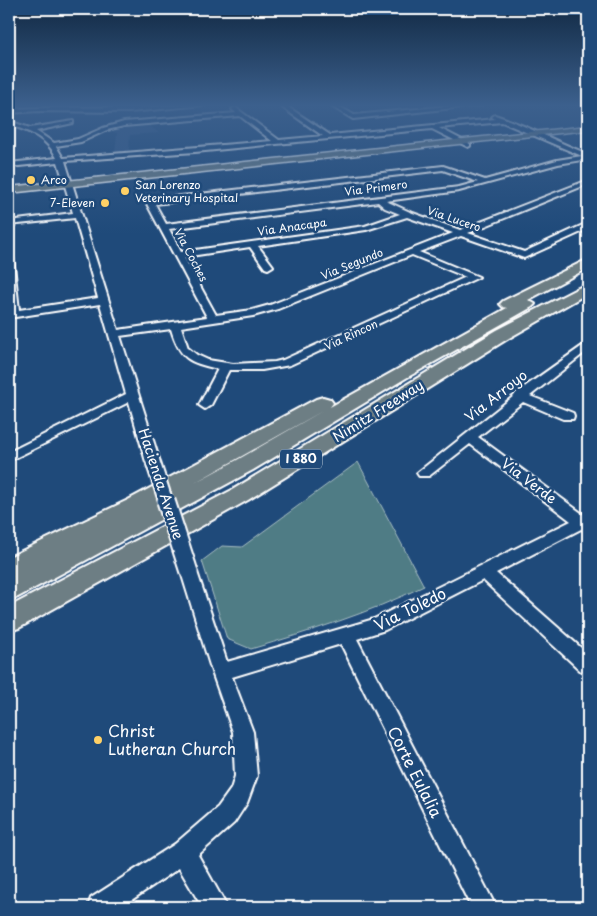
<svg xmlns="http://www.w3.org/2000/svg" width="597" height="916" viewBox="0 0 597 916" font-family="'Playpen Sans',sans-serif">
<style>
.built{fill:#305888}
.green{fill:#507c85;stroke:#a8bec2}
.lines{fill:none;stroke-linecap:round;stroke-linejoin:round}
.minor-casing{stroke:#fff;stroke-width:4}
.major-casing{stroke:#fff;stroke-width:3}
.highway-casing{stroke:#fff;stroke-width:4}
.minor{fill:#1f4a7a;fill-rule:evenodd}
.major{fill:#6d7e84;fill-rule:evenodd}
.highway{fill:#6d7e84;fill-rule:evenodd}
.minor-bridge-far1-casing{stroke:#fff;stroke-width:17;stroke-linecap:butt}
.minor-bridge-casing{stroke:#fff;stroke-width:21;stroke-linecap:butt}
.minor-bridge-far1{stroke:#1f4a7a;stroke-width:13}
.minor-bridge{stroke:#1f4a7a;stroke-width:17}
.poi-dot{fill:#ffd166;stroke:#1f4a7a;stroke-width:2}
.labels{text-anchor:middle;stroke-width:5;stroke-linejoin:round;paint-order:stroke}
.far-poi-label{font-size:11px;fill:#fff;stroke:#1f4a7a;text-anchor:start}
.far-street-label{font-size:11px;fill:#fff;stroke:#1f4a7a}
.shield{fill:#1f4a7a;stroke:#bcc9d7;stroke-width:1}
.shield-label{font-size:12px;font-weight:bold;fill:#fff}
.street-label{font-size:14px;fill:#fff;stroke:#1f4a7a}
.near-street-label{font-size:16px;fill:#fff;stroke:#1f4a7a}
.near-poi-label{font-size:16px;fill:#fff;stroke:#1f4a7a;text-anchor:start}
</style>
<rect width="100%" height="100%" fill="#1f4a7a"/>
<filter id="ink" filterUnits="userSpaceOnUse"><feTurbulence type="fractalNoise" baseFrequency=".02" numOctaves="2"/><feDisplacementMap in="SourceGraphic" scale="10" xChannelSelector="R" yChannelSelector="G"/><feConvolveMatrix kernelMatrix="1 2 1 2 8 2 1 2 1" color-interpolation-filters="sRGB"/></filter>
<g filter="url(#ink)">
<path class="built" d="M 150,126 L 159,133 L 130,135 L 129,152 L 115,152 L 117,133 L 112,132 L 119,129 Z"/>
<path class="green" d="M 358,462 L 424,586 C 367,614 311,631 251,649 L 227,639 L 202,561 L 222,546 L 242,547 Z"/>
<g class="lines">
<defs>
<g id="minor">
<path d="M 174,105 L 204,105 L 129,112 L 38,111 L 9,113 L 9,109 C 64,106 119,109 174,105 Z"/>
<path d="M 279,105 L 285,105 L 330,135 L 495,119 L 492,117 L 495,115 C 528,126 557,142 588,154 L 588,159 L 558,164 L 459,191 L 386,201 L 410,212 L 460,230 L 588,180 L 588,184 L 468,233 L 524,252 L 585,224 L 588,224 L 588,229 L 524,258 L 461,236 L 419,252 L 479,277 L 290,365 L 262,370 L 229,370 L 211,405 L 205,409 L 199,405 L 218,369 C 188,362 180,359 171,329 L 120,336 L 160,462 L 158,465 L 148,465 L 146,462 L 129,402 L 9,461 L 9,452 L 126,394 L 100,304 L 9,318 L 9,254 L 13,257 L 19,310 L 98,298 L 75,218 L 9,225 L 9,221 L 73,213 L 58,162 L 9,167 L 9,163 L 57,158 C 47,138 30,131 9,125 L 9,121 L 30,128 L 73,121 L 73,123 L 36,131 L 54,143 L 78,139 L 103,128 L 124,122 L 236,113 L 232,109 L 235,107 L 279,140 L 323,136 ZM 240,116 L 272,141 L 63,158 L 56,146 L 81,142 L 107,130 L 124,126 ZM 502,122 L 582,156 L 557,160 L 485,180 L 443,166 L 147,200 L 146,202 L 207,317 L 118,330 L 65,161 L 195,152 L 432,129 L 468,147 L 470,146 L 470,144 L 439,128 ZM 443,170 L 478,182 L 459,187 L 166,224 L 155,204 ZM 378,202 L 385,208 L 400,214 L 365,226 L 181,252 L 169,229 ZM 407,217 L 453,233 L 270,305 L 252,310 L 216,315 L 184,257 L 250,247 L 265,268 L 268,269 L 273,266 L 258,246 L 366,230 ZM 412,255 L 466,277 L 283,360 L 275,362 L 233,364 L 208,360 L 197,355 L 188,348 L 181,327 L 253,316 L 278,309 Z"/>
<path d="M 337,105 L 354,115 L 459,105 L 481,105 L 353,119 L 331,106 Z"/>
<path d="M 588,342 L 588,350 L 530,396 L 573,413 L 574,416 L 573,419 L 563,419 L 523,402 L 478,437 L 584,515 L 588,514 L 588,531 L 581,529 L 496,573 L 588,654 L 588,673 L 581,671 L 483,580 L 385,630 L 357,639 L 496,907 L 471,907 L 341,644 L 232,677 L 253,732 L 257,776 L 247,803 L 234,823 L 198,855 L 227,907 L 202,907 L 179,868 L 121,907 L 88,907 L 91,898 L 175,844 L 218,807 L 231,789 L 235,776 L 233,732 L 212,672 L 181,572 L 183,568 L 189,566 L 195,568 L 197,572 L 227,662 L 374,619 L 571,521 L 470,444 L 429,476 L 419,476 L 417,473 L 514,396 L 516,393 Z"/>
</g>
<path id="major" d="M 588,126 L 588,130 L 9,193 L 9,187 Z"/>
<g id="highway">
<path d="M 588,259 L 588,268 L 528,300 L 535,304 L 532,307 L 406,378 L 253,470 L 18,597 L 9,600 L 9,578 L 13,576 L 9,577 L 9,557 L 128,500 L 316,399 L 323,397 L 330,399 L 333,403 L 330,407 L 507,308 L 503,307 L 500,304 L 503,301 ZM 324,410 L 237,460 L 194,483 Z"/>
<path d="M 588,283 L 588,293 L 509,338 L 248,500 L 19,628 L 9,631 L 9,607 L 232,490 L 497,330 Z"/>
</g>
</defs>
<use href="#minor" class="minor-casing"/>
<use href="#major" class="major-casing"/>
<use href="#highway" class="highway-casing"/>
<use href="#minor" class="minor"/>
<use href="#major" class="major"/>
<use href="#highway" class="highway"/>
<defs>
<path id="minor-bridge-far1" d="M 153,462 L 166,502"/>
<path id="minor-bridge" d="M 166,501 L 189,572"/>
</defs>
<use href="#minor-bridge-far1" class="minor-bridge-far1-casing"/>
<use href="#minor-bridge" class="minor-bridge-casing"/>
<use href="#minor-bridge-far1" class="minor-bridge-far1"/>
<use href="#minor-bridge" class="minor-bridge"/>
</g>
</g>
<linearGradient id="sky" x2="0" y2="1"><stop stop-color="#112943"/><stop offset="0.45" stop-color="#3c608d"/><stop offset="1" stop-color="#3c608d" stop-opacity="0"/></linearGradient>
<rect width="597" height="234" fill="url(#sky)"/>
<g class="poi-dot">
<circle cx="31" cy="180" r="5"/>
<circle cx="125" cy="191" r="5"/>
<circle cx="105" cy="203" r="5"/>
<circle cx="98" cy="740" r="5"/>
</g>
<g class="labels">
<g class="far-poi-label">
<text x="41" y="184">Arco</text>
<text x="135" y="189">San Lorenzo<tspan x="135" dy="13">Veterinary Hospital</tspan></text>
<text x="95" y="207" text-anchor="end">7-Eleven</text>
</g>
<g class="far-street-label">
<text transform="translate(376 188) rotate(-7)" y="4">Via Primero</text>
<text transform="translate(454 219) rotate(19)" y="4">Via Lucero</text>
<text transform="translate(292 227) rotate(-8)" y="4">Via Anacapa</text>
<text transform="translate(191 255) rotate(62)" y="4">Via Coches</text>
<text transform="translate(352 264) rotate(-22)" y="4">Via Segundo</text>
<text transform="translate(351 335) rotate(-25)" y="4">Via Rincon</text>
</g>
<rect class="shield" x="280" y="449.5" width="42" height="19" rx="4"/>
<g class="shield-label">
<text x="301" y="463">I 880</text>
</g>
<g class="street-label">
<text transform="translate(496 396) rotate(-38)" y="5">Via Arroyo</text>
<text transform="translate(378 411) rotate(-32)" y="5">Nimitz Freeway</text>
<text transform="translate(529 481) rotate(37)" y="5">Via Verde</text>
<text transform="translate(161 484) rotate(72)" y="5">Hacienda Avenue</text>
</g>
<g class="near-street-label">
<text transform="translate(410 609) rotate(-26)" y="6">Via Toledo</text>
<text transform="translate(415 772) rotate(63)" y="6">Corte Eulalia</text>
</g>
<g class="near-poi-label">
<text x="108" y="737">Christ<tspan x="108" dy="18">Lutheran Church</tspan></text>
</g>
</g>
<rect width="597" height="916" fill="none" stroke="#1f4a7a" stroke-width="30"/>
<rect x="15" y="15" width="567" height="886" fill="none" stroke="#fff" stroke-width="2" filter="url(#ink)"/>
</svg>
